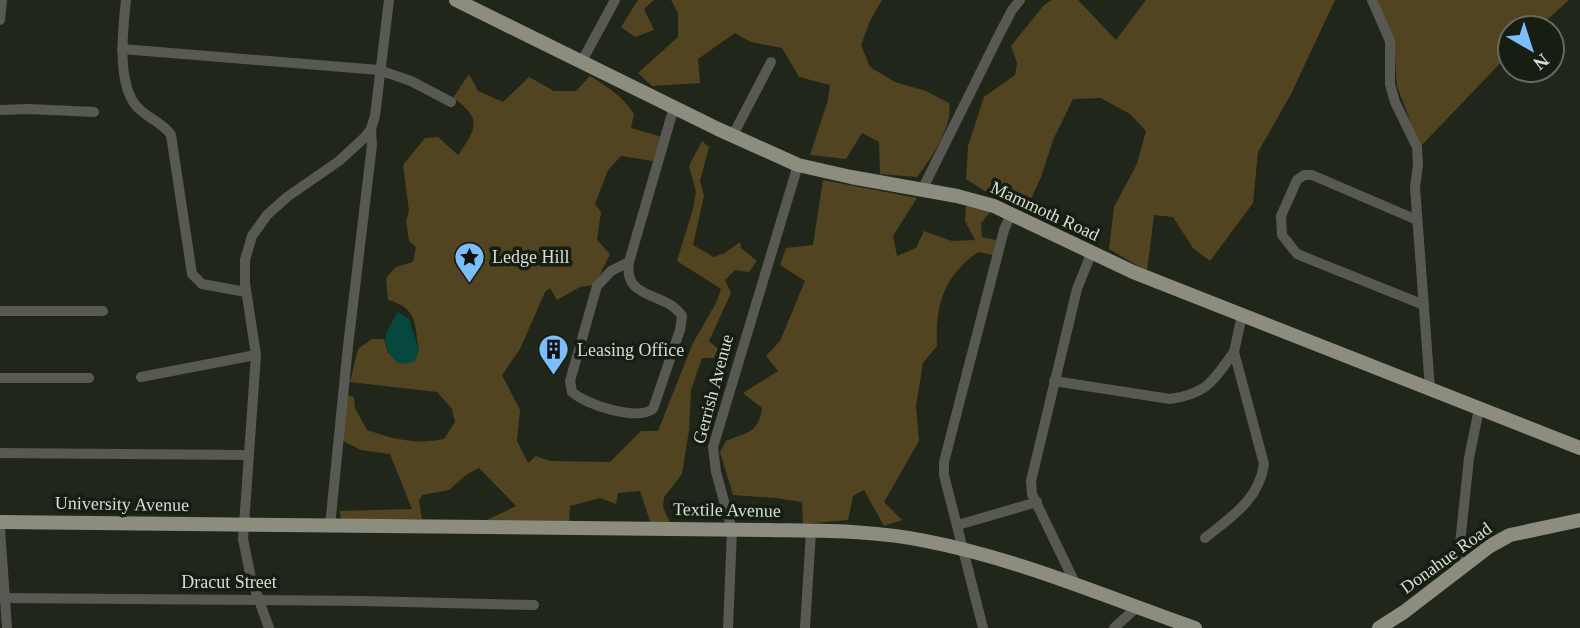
<svg xmlns="http://www.w3.org/2000/svg" width="1580" height="628" viewBox="0 0 1580 628" font-family="'Times New Roman',serif">
<style>
.green{fill:#524420}
.water{fill:#06483d}
.lines{fill:none;stroke-linecap:round;stroke-linejoin:round}
.minor{stroke:#585952;stroke-width:10}
.major{stroke:#8c8d7f;stroke-width:14}
.labels{text-anchor:middle;stroke-width:7;stroke-linejoin:round;paint-order:stroke}
.street-label{font-size:18px;fill:#d8ded5;stroke:#161d11}
.poi-label{font-size:18px;fill:#d8ded5;stroke:#161d11;text-anchor:start}
</style>
<rect width="100%" height="100%" fill="#20271a"/>
<g class="green">
<path d="M 638,0 L 654,0 L 644,9 L 654,30 L 635,37 L 621,27 Z"/>
<path d="M 671,0 L 882,0 L 870,21 L 861,45 L 870,67 L 895,82 L 926,91 L 949,103 C 954,125 930,160 917,177 L 880,174 L 879,142 L 862,133 L 846,159 L 810,155 L 828,100 L 830,85 L 799,77 L 782,48 L 751,42 L 735,33 L 698,59 L 700,83 L 652,86 L 638,73 L 678,37 L 678,13 Z"/>
<path d="M 1052,0 L 1078,0 L 1116,40 L 1146,0 L 1335,0 L 1291,94 L 1258,152 L 1253,203 L 1210,261 L 1193,248 L 1173,217 L 1154,215 L 1147,271 L 1109,249 L 1114,207 L 1137,164 L 1146,131 L 1130,114 L 1101,98 L 1073,99 L 1053,140 L 1041,177 L 1026,209 L 999,200 L 966,179 L 968,146 L 984,97 L 1015,75 L 1017,63 L 1011,46 L 1044,5 Z"/>
<path d="M 1375,0 L 1569,0 L 1538,28 L 1510,28 L 1510,53 L 1420,147 L 1397,86 L 1395,59 Z"/>
<path d="M 469,74 L 478,91 L 503,102 L 529,77 L 554,91 L 576,91 L 590,76 C 606,86 623,96 634,114 L 631,128 L 662,137 L 653,161 L 621,156 L 608,170 L 595,204 L 601,212 L 597,240 L 610,254 L 595,285 L 580,287 L 557,300 L 550,288 L 545,292 L 520,349 L 502,375 L 520,410 L 517,441 L 528,463 L 536,456 L 550,461 L 610,462 L 641,431 L 658,431 L 693,343 L 716,303 L 721,289 L 677,261 L 693,209 L 696,192 L 689,166 L 702,141 L 709,147 L 700,181 L 704,196 L 693,245 L 714,257 L 725,253 L 740,242 L 741,248 L 757,261 L 749,272 L 735,270 L 725,280 L 731,293 L 709,341 L 718,349 L 714,358 L 702,358 L 691,390 L 689,430 L 682,474 L 664,497 L 663,507 L 671,525 L 652,527 L 640,491 L 618,493 L 616,504 L 600,498 L 570,506 L 569,525 L 487,520 L 516,506 L 479,468 L 466,475 L 449,490 L 422,495 L 419,501 L 422,519 L 341,519 L 340,511 L 412,509 L 390,454 L 361,450 L 343,441 L 347,395 L 354,397 L 355,408 L 367,430 C 393,439 416,445 444,439 L 455,422 L 452,409 L 437,392 L 350,382 L 358,349 L 372,339 L 384,339 L 388,353 L 419,350 C 414,324 418,308 388,300 L 386,278 L 396,267 L 413,262 L 416,247 L 409,241 L 406,221 L 409,211 L 403,165 L 425,138 L 438,137 L 458,155 C 476,129 483,118 453,98 Z"/>
<path d="M 823,180 L 917,198 L 893,236 L 897,256 L 916,248 L 924,231 L 952,241 L 975,240 L 965,221 L 966,206 L 991,211 L 981,223 L 982,237 L 996,240 L 993,255 L 978,252 C 944,276 935,305 937,346 L 923,363 L 916,406 L 919,441 L 884,502 L 902,520 L 884,526 L 864,490 L 853,496 L 848,520 L 803,524 L 802,502 L 776,498 L 733,495 L 720,452 L 726,441 C 747,432 759,433 762,408 L 743,393 L 778,371 L 766,356 L 780,341 L 805,281 L 780,265 L 786,248 L 813,245 Z"/>
</g>
<path class="water" d="M 398,312 L 409,319 L 419,350 L 415,361 L 406,364 L 396,362 C 378,340 386,333 398,312 Z"/>
<g class="lines">
<g class="minor">
<path d="M 126,0 C 123,28 117,78 134,103 C 143,117 162,121 171,135 L 192,274 L 202,284 L 246,292"/>
<path d="M 1372,0 L 1390,41 L 1390,84 L 1395,102 L 1417,147 L 1418,165 L 1415,187 L 1430,389"/>
<path d="M 0,20 L 2,0"/>
<path d="M 122,49 L 379,70 L 411,81 L 451,102"/>
<path d="M 582,61 L 615,0"/>
<path d="M 0,110 L 29,109 L 94,112"/>
<path d="M 733,135 L 771,62"/>
<path d="M 922,190 L 1000,33 L 1012,10 L 1020,0"/>
<path d="M 1417,220 L 1312,175 L 1304,175 L 1297,180 L 1281,216 L 1282,235 L 1297,254 L 1424,305"/>
<path d="M 629,262 C 623,301 666,291 682,316 L 680,330 L 653,409 C 636,421 587,405 572,392 L 570,381 L 597,286 L 611,271 L 629,262 L 674,107"/>
<path d="M 0,311 L 103,311"/>
<path d="M 141,377 L 256,355"/>
<path d="M 0,378 L 89,378"/>
<path d="M 1054,381 L 1170,399 C 1208,393 1212,382 1234,352"/>
<path d="M 0,453 L 248,455"/>
<path d="M 958,525 L 1037,502"/>
<path d="M 330,526 L 348,346 L 372,145 L 371,129"/>
<path d="M 0,529 L 7,628"/>
<path d="M 1205,538 C 1231,517 1259,500 1264,464 L 1234,352 L 1242,315"/>
<path d="M 1457,572 L 1469,458 L 1479,409"/>
<path d="M 1076,585 L 1032,494 L 1031,481 L 1077,289 L 1091,254"/>
<path d="M 0,598 L 362,601 L 534,605"/>
<path d="M 269,628 L 251,578 L 243,539 L 256,355 L 245,283 L 245,260 L 252,236 L 267,215 L 287,197 L 339,161 L 364,138 L 371,129 L 375,116 L 389,0"/>
<path d="M 728,628 L 732,530 L 716,472 L 713,447 L 798,165"/>
<path d="M 805,628 L 811,531"/>
<path d="M 983,628 L 944,475 L 944,462 L 1004,230 L 1011,214"/>
<path d="M 1114,628 L 1137,607"/>
</g>
<g class="major">
<path d="M 456,0 L 718,129 L 798,165 L 851,177 L 957,196 L 994,206 L 1133,272 L 1580,448"/>
<path d="M 0,522 L 767,530 C 820,531 874,530 926,541 C 1019,559 1106,597 1195,628"/>
<path d="M 1379,628 L 1404,612 L 1490,546 L 1510,535 L 1580,520"/>
</g>
</g>
<defs>
<symbol id="sight-pin" viewBox="-11 -11 22 30"><path d="M0 17L-7.5 6A9.5 9.5 0 1 1 7.5 6Z" fill="#7cbef9" stroke="#161d11"/><path d="M0-6L1.8-2.2L6-1.7L2.9 1.2L3.7 5.4L0 3.3L-3.7 5.4L-2.9 1.2L-6-1.7L-1.8-2.2Z" fill="#111"/></symbol>
<symbol id="building-pin" viewBox="-11 -11 22 30"><path d="M0 17L-7.5 6A9.5 9.5 0 1 1 7.5 6Z" fill="#7cbef9" stroke="#161d11"/><path d="M-4-6H4V6H1V3H-1V6H-4ZM-2.5-4.3h1.7v1.8h-1.7ZM.8-4.3h1.7v1.8H.8ZM-2.5-1h1.7V.8h-1.7ZM.8-1h1.7V.8H.8Z" fill="#111"/></symbol>
</defs>
<g fill-rule="evenodd">
<use href="#sight-pin" x="452" y="240" width="35" height="47"/>
<use href="#building-pin" x="536" y="332" width="35" height="47"/>
</g>
<g class="labels">
<g class="street-label">
<text transform="translate(1045 211) rotate(25)" y="6">Mammoth Road</text>
<text transform="translate(713 389) rotate(-75)" y="6">Gerrish Avenue</text>
<text transform="translate(122 504) rotate(1)" y="6">University Avenue</text>
<text transform="translate(727 510) rotate(1)" y="6">Textile Avenue</text>
<text transform="translate(1446 558) rotate(-36)" y="6">Donahue Road</text>
<text x="229" y="588">Dracut Street</text>
</g>
<g class="poi-label">
<text x="492" y="263">Ledge Hill</text>
<text x="577" y="356">Leasing Office</text>
</g>
</g>
<g transform="translate(1531 49) rotate(141)"><circle r="33" fill="#161d11" stroke="#646a5f" stroke-width="2"/>
<path d="M0-5L12 26L0 18L-12 26Z" fill="#7cbef9"/>
<text y="-10" font-size="19" font-weight="bold" text-anchor="middle" fill="#d8ded5">N</text>
</g>
</svg>
